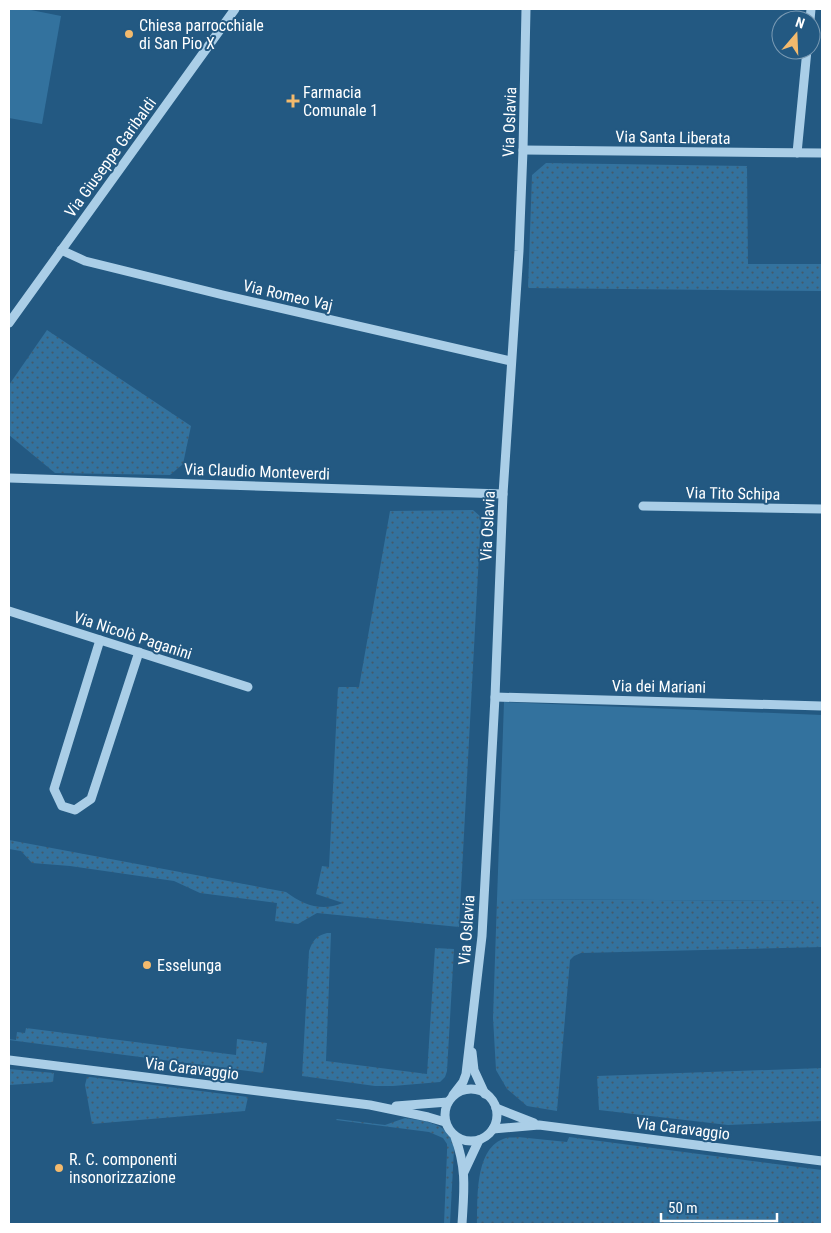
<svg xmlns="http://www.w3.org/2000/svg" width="831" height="1233" viewBox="0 0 831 1233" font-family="'Roboto Condensed',sans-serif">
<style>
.grass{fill:url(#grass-dots)}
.garden{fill:#33729e}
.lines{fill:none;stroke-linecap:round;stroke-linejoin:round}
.minor{stroke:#aacee7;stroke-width:9}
.poi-dot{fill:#f3ba6d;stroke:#235982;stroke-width:2}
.labels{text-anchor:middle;stroke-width:4;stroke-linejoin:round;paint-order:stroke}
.poi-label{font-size:16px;fill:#fff;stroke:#235982;text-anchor:start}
.street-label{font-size:16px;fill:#fff;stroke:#235982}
</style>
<defs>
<pattern id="grass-dots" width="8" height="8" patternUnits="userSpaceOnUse" patternTransform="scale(1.25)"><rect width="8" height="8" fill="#33729e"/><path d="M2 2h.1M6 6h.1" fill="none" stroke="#425b6d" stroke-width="1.8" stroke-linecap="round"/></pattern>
</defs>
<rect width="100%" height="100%" fill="#235982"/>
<g class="grass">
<path d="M 546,163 L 747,166 L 748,264 L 822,264 L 822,291 L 528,288 L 532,175 Z"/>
<path d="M 47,330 L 191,426 L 183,464 L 170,475 L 55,473 L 9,435 L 9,385 Z"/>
<path d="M 473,510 L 481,517 L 459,927 L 317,913 L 298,924 L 275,921 L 277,903 L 200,893 L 174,881 L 70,866 L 32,863 L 21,851 L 9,849 L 9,840 L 286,892 C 304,905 321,912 343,903 L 316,894 L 322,866 L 329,867 L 338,687 L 359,687 L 390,511 Z"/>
<path d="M 497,899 L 822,901 L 822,947 L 581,953 L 574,956 L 570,960 L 557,1111 L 527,1106 L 507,1089 L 496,1070 L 493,1018 Z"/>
<path d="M 327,933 L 331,933 L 326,1061 L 427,1074 L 435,948 L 454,949 L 447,1071 L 445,1077 L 440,1082 L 393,1086 L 375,1086 L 302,1076 L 309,951 C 313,940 316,936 327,933 Z"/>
<path d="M 26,1028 L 236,1055 L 237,1039 L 267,1043 L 263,1073 L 9,1040 L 9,1039 L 16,1040 L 17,1032 L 25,1033 Z"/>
<path d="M 822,1068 L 822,1121 L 728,1125 L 599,1110 L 597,1076 Z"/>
<path d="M 9,1069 L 54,1073 L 53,1082 L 9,1085 Z"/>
<path d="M 87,1077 L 90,1077 L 248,1097 L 245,1111 L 92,1124 L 85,1085 Z"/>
<path d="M 405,1118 C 426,1121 451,1123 454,1149 L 450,1224 L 444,1224 L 447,1152 L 447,1144 L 443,1138 L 429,1132 L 336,1120 L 337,1119 L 385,1125 Z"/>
<path d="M 518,1137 L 567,1142 L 569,1137 L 822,1170 L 822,1224 L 477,1224 C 478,1199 474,1147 506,1138 C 509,1137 514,1138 518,1137 Z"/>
</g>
<g class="garden">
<path d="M 9,9 L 26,9 L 61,16 L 42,124 L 9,118 Z"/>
<path d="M 504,702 L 822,715 L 822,901 L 497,899 Z"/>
</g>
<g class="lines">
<g class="minor">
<path d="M 810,20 L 811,9"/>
<path d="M 523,150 L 822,153"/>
<path d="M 797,153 L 807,50"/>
<path d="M 61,250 L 85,261 L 223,295 L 511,361"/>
<path d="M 9,323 L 235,9"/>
<path d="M 9,478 L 503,494"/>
<path d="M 643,506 L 822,509"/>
<path d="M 9,611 L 248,687"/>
<path d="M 100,640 L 54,789 L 62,806 L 75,810 L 91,799 L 139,652"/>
<path d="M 495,697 L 822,706"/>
<path d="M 472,1052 L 474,1070 L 485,1094"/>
<path d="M 9,1060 L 370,1105 L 428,1117 L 445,1122"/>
<circle cx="471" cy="1115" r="26"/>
<path d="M 453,1095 L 463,1082 L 466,1074 L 482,936 L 495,697 L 503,494 L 519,251 L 523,150 L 526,9"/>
<path d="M 396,1106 L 448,1102"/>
<path d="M 496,1108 L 534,1123"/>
<path d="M 493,1129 L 539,1125 L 822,1161"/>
<path d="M 455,1137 C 467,1169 464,1191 462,1224"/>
<path d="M 464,1172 L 479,1140"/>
</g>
</g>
<g class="poi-dot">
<circle cx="129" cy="34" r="5"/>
<path d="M290.5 93.5h5v5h5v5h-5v5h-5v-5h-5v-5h5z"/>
<circle cx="147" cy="965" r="5"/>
<circle cx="59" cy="1168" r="5"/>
</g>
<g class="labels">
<g class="poi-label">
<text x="139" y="31">Chiesa parrocchiale<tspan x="139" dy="18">di San Pio X</tspan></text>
<text x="303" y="98">Farmacia<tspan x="303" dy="18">Comunale 1</tspan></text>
<text x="157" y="971">Esselunga</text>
<text x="69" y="1165">R. C. componenti<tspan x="69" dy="18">insonorizzazione</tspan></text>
</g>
<g class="street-label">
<text transform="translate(509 122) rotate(-88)" y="6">Via Oslavia</text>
<text transform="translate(673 137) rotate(1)" y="6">Via Santa Liberata</text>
<text transform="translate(110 157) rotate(-54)" y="6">Via Giuseppe Garibaldi</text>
<text transform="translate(288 295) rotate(13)" y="6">Via Romeo Vaj</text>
<text transform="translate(257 471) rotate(2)" y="6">Via Claudio Monteverdi</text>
<text transform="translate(733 493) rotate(1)" y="6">Via Tito Schipa</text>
<text transform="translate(487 526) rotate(-87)" y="6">Via Oslavia</text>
<text transform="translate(133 635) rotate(18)" y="6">Via Nicolò Paganini</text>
<text transform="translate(659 686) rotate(1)" y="6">Via dei Mariani</text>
<text transform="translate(466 930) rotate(-86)" y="6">Via Oslavia</text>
<text transform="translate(192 1068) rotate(7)" y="6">Via Caravaggio</text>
<text transform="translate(683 1128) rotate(7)" y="6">Via Caravaggio</text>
</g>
</g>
<rect width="831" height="1233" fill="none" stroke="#ffffff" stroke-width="20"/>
<g transform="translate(796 35) rotate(19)"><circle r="24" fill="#235982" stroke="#7b9bb4"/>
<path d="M0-4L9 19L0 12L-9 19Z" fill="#f3ba6d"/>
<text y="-8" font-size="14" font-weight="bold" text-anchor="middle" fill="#ffffff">N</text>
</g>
<path d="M661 1213v8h116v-8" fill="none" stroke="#ffffff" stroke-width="2.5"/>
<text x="668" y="1213" font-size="15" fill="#ffffff" stroke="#235982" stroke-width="4" paint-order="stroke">50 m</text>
</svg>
